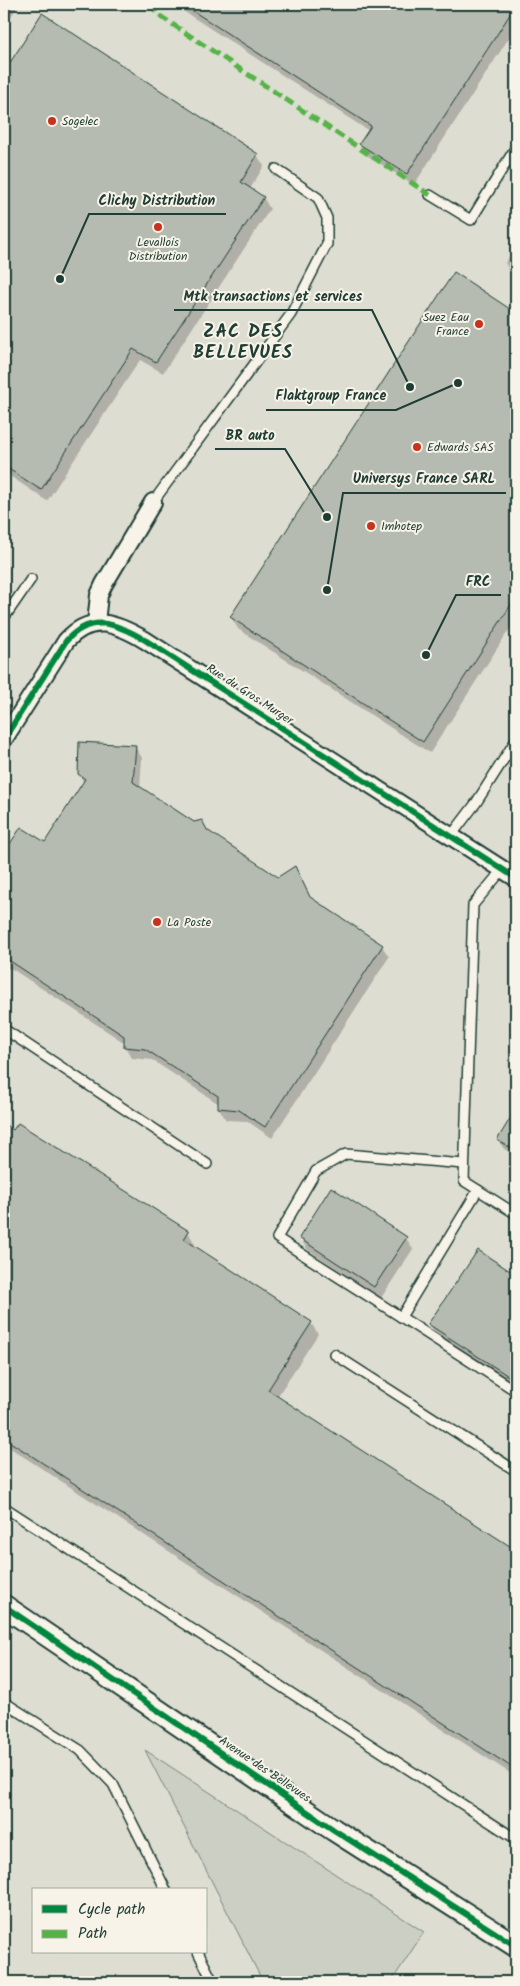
<svg xmlns="http://www.w3.org/2000/svg" width="520" height="1986" viewBox="0 0 520 1986" font-family="Kalam,sans-serif">
<style>
.built{fill:#ddddd2;fill-rule:evenodd}
.green{fill:#cccfc4;stroke:#76867c}
.shadow{fill:#0003}
.building{fill:#b5bbb0;stroke:#1f3d34}
.lines{fill:none;stroke-linecap:round;stroke-linejoin:round}
.service-casing{stroke:#1f3d34;stroke-width:12}
.minor-casing{stroke:#1f3d34;stroke-width:20}
.tertiary-casing{stroke:#1f3d34;stroke-width:25}
.service{stroke:#f7f3e8;stroke-width:9}
.minor{stroke:#f7f3e8;stroke-width:16}
.tertiary{stroke:#f7f3e8;stroke-width:21}
.quiet{stroke:#55b346;stroke-width:5;stroke-dasharray:10 5;stroke-linecap:butt}
.cycleway-casing{stroke:#f7f3e8;stroke-width:9}
.cycleway{stroke:#00873e;stroke-width:6}
.poi-dot{fill:#c8321e;stroke:#f7f3e8;stroke-width:2}
.labels{text-anchor:middle;stroke-width:4;stroke-linejoin:round;paint-order:stroke}
.poi-label{font-size:12px;fill:#1f3d34;stroke:#f7f3e8;text-anchor:start}
.street-label{font-size:12px;fill:#1f3d34;stroke:#f7f3e8}
.district-label{font-size:18px;font-weight:bold;letter-spacing:1px;fill:#1f3d34;stroke:#f7f3e8}
.leader{fill:none;stroke:#1f3d34;stroke-width:2}
.callout-dot{fill:#1f3d34;stroke:#f7f3e8;stroke-width:2}
.callout-label{font-size:14px;text-anchor:middle;font-weight:bold;fill:#1f3d34;stroke:#f7f3e8;stroke-width:4;stroke-linejoin:round;paint-order:stroke}
</style>
<rect width="100%" height="100%" fill="#eeece1"/>
<filter id="ink" filterUnits="userSpaceOnUse"><feTurbulence type="fractalNoise" baseFrequency=".02" numOctaves="2"/><feDisplacementMap in="SourceGraphic" scale="10" xChannelSelector="R" yChannelSelector="G"/><feConvolveMatrix kernelMatrix="1 2 1 2 8 2 1 2 1" color-interpolation-filters="sRGB"/></filter>
<g filter="url(#ink)">
<path class="built" d="M 4,4 L 516,4 L 516,1982 L 4,1982 ZM 34,1890 L 206,1890 L 206,1952 L 34,1952 Z"/>
<path class="green" d="M 145,1750 L 424,1932 L 391,1982 L 263,1982 Z"/>
<g class="shadow">
<path d="M 4,4 L 19,4 L 4,27 Z"/>
<path d="M 177,4 L 516,4 L 516,27 L 414,185 L 368,156 L 361,144 L 369,131 L 180,9 Z"/>
<path d="M 42,15 L 257,155 L 264,166 L 250,189 L 263,197 L 270,209 L 163,373 L 140,360 L 47,501 L 4,472 L 4,74 Z"/>
<path d="M 516,246 L 516,278 L 512,275 L 505,263 Z"/>
<path d="M 454,274 L 516,314 L 516,619 L 430,753 L 238,629 L 231,617 Z"/>
<path d="M 135,746 L 142,758 L 140,788 L 278,878 L 295,868 L 311,899 L 382,946 L 389,957 L 272,1138 L 247,1121 L 226,1120 L 219,1108 L 219,1104 L 152,1060 L 132,1058 L 125,1047 L 125,1043 L 12,969 L 4,968 L 4,856 L 21,829 L 45,844 L 84,783 L 79,774 Z"/>
<path d="M 515,1114 L 516,1115 L 516,1156 L 504,1149 L 498,1140 Z"/>
<path d="M 4,1125 L 188,1232 L 195,1244 L 193,1246 L 311,1323 L 318,1334 L 277,1397 L 516,1552 L 516,1777 L 4,1444 Z"/>
<path d="M 300,1238 L 406,1238 L 413,1249 L 381,1298 L 307,1249 Z"/>
<path d="M 478,1252 L 516,1276 L 516,1388 L 436,1336 L 430,1324 Z"/>
</g>
<g class="building">
<path d="M 182,4 L 516,4 L 516,5 L 407,174 L 359,144 L 371,126 Z"/>
<path d="M 42,13 L 258,154 L 241,182 L 264,197 L 156,362 L 133,349 L 41,490 L 4,466 L 4,72 Z"/>
<path d="M 454,272 L 516,313 L 516,597 L 423,742 L 230,617 Z"/>
<path d="M 79,742 L 136,745 L 133,782 L 194,822 L 202,820 L 207,830 L 278,877 L 295,866 L 310,897 L 383,945 L 265,1127 L 239,1110 L 218,1108 L 218,1096 L 145,1049 L 124,1047 L 124,1036 L 4,957 L 4,853 L 21,827 L 45,842 L 85,779 L 78,774 Z"/>
<path d="M 516,1109 L 516,1151 L 497,1140 Z"/>
<path d="M 18,1123 L 189,1231 L 184,1239 L 312,1322 L 268,1390 L 516,1550 L 516,1770 L 4,1438 L 4,1124 L 13,1130 Z"/>
<path d="M 331,1187 L 407,1237 L 374,1287 L 299,1238 Z"/>
<path d="M 478,1250 L 516,1275 L 516,1381 L 428,1324 Z"/>
</g>
<g class="lines">
<defs>
<g id="service">
<path d="M 430,195 L 471,220 L 516,147"/>
<path d="M 153,502 L 291,314 L 327,244 L 327,218 L 318,198 L 276,169"/>
<path d="M 4,618 L 31,579"/>
<path d="M 516,815 L 515,817 L 516,818"/>
<path d="M 451,836 L 476,803 L 516,740"/>
<path d="M 503,869 L 473,905 L 464,1181 L 516,1214"/>
<path d="M 4,1029 L 207,1164"/>
<path d="M 478,1190 L 401,1317 L 516,1391"/>
<path d="M 401,1317 L 277,1238 L 316,1171 L 346,1154 L 464,1164"/>
<path d="M 334,1354 L 516,1471"/>
<path d="M 4,1507 L 516,1839"/>
<path d="M 4,1702 L 80,1750 L 113,1784 L 166,1890"/>
<path d="M 198,1952 L 213,1982"/>
</g>
<g id="minor">
<path d="M 96,623 L 99,595 L 104,584 L 153,502"/>
<path d="M 4,739 L 66,641 C 91,613 116,623 145,640 L 516,878"/>
</g>
<path id="tertiary" d="M 4,1606 L 334,1830 L 516,1946"/>
</defs>
<use href="#service" class="service-casing"/>
<use href="#minor" class="minor-casing"/>
<use href="#tertiary" class="tertiary-casing"/>
<use href="#service" class="service"/>
<use href="#minor" class="minor"/>
<use href="#tertiary" class="tertiary"/>
<path class="quiet" d="M 151,4 L 157,14 L 430,195"/>
<defs>
<g id="cycleway">
<path d="M 4,739 L 66,641 C 91,613 116,623 145,640 L 516,878"/>
<path d="M 4,1606 L 334,1830 L 516,1946"/>
</g>
</defs>
<use href="#cycleway" class="cycleway-casing"/>
<use href="#cycleway" class="cycleway"/>
</g>
</g>
<g class="poi-dot">
<circle cx="52" cy="121" r="5"/>
<circle cx="158" cy="227" r="5"/>
<circle cx="479" cy="324" r="5"/>
<circle cx="417" cy="447" r="5"/>
<circle cx="371" cy="526" r="5"/>
<circle cx="157" cy="922" r="5"/>
</g>
<g class="labels">
<g class="poi-label">
<text x="62" y="125">Sogelec</text>
<text x="158" y="246" text-anchor="middle">Levallois<tspan x="158" dy="14">Distribution</tspan></text>
<text x="469" y="321" text-anchor="end">Suez Eau<tspan x="469" dy="14">France</tspan></text>
<text x="427" y="451">Edwards SAS</text>
<text x="381" y="530">Imhotep</text>
<text x="167" y="926">La Poste</text>
</g>
<g class="street-label">
<text transform="translate(250 694) rotate(33)" y="4">Rue du Gros Murger</text>
<text transform="translate(265 1769) rotate(34)" y="4">Avenue des Bellevues</text>
</g>
<g class="district-label">
<text x="243" y="337">ZAC DES<tspan x="243" dy="21">BELLEVUES</tspan></text>
</g>
</g>
<path class="leader" d="M60 279L89 214H226M410 387L372 310H174M458 383L396 410H266M327 517L285 449H215M327 590L343 493H506M426 655L456 595H501"/>
<g class="callout-dot">
<circle cx="60" cy="279" r="5"/>
<circle cx="410" cy="387" r="5"/>
<circle cx="458" cy="383" r="5"/>
<circle cx="327" cy="517" r="5"/>
<circle cx="327" cy="590" r="5"/>
<circle cx="426" cy="655" r="5"/>
</g>
<g class="callout-label">
<text x="157" y="205">Clichy Distribution</text>
<text x="273" y="301">Mtk transactions et services</text>
<text x="331" y="400">Flaktgroup France</text>
<text x="250" y="440">BR auto</text>
<text x="424" y="483">Universys France SARL</text>
<text x="478" y="586">FRC</text>
</g>
<rect width="520" height="1986" fill="none" stroke="#f7f3e8" stroke-width="20"/>
<rect x="10" y="10" width="500" height="1966" fill="none" stroke="#1f3d34" stroke-width="2" filter="url(#ink)"/>
<rect x="32" y="1888" width="175" height="65" fill="#f7f3e8" stroke="#a1aaa0"/>
<rect x="42" y="1905" width="25" height="8" fill="#00873e" stroke="#a1aaa0"/>
<text x="78" y="1914" font-size="15" fill="#1f3d34">Cycle path</text>
<rect x="42" y="1930" width="25" height="8" fill="#55b346" stroke="#a1aaa0"/>
<text x="78" y="1938" font-size="15" fill="#1f3d34">Path</text>
</svg>
